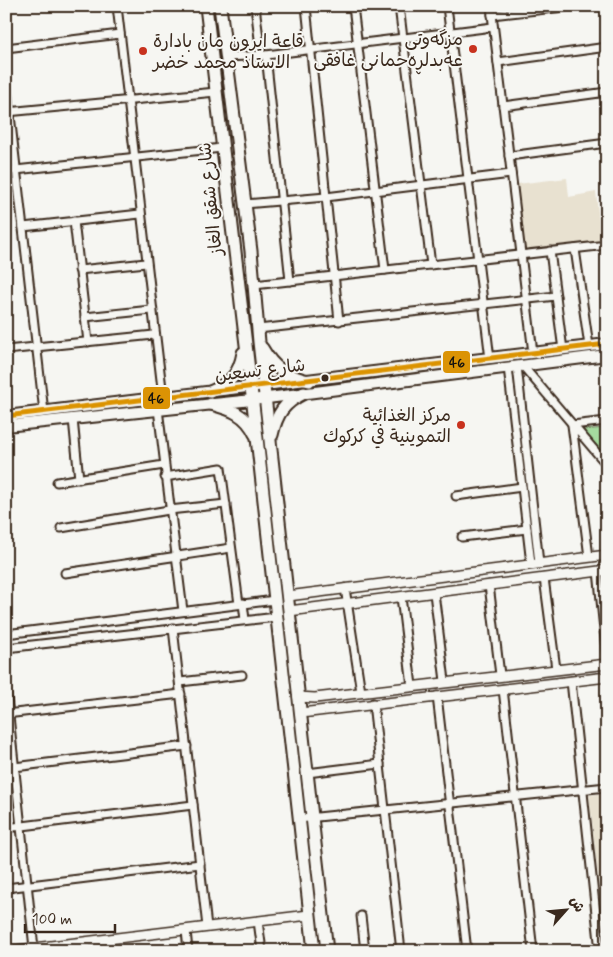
<svg xmlns="http://www.w3.org/2000/svg" width="613" height="957" viewBox="0 0 613 957" font-family="Mynerve,'Playpen Sans Arabic',sans-serif">
<style>
.built{fill:#e8e1d0}
.green{fill:#a5db9f;stroke:#70825e}
.lines{fill:none;stroke-linecap:round;stroke-linejoin:round}
.minor-casing{stroke:#3b2a1e;stroke-width:11}
.tertiary-casing{stroke:#3b2a1e;stroke-width:12}
.secondary-casing{stroke:#3b2a1e;stroke-width:14}
.primary-casing{stroke:#3b2a1e;stroke-width:15}
.minor{stroke:#f6f6f2;stroke-width:7}
.tertiary{stroke:#f6f6f2;stroke-width:9}
.secondary{stroke:#f6f6f2;stroke-width:10}
.primary{stroke:#f6f6f2;stroke-width:11}
.bus-1-casing{stroke:#f6f6f2;stroke-width:9}
.bus-1{stroke:#db9304;stroke-width:5}
.poi-dot{fill:#c8321e;stroke:#f6f6f2;stroke-width:2}
.bus-dot{fill:#3b2a1e;stroke:#f6f6f2;stroke-width:2}
.labels{text-anchor:middle;stroke-width:4;stroke-linejoin:round;paint-order:stroke}
.poi-label{font-size:18px;fill:#3b2a1e;stroke:#f6f6f2;text-anchor:end}
.street-label{font-size:18px;fill:#3b2a1e;stroke:#f6f6f2}
.line-badge{stroke:#f6f6f2;stroke-width:2}
.pale-badge-label{font-size:14px;text-anchor:middle;font-weight:bold;fill:#111}
</style>
<rect width="100%" height="100%" fill="#f6f6f2"/>
<filter id="ink" filterUnits="userSpaceOnUse"><feTurbulence type="fractalNoise" baseFrequency=".02" numOctaves="2"/><feDisplacementMap in="SourceGraphic" scale="10" xChannelSelector="R" yChannelSelector="G"/><feConvolveMatrix kernelMatrix="1 2 1 2 8 2 1 2 1" color-interpolation-filters="sRGB"/></filter>
<g filter="url(#ink)">
<g class="built">
<path d="M 567,178 L 569,197 L 596,192 L 601,241 L 525,252 L 517,184 Z"/>
<path d="M 607,793 L 607,930 L 604,930 L 589,795 Z"/>
</g>
<path class="green" d="M 607,428 L 607,458 L 582,430 Z"/>
<g class="lines">
<defs>
<g id="minor">
<path d="M 117,6 L 163,397"/>
<path d="M 255,6 L 261,55"/>
<path d="M 306,6 L 339,321"/>
<path d="M 353,6 L 385,270"/>
<path d="M 399,6 L 431,265"/>
<path d="M 447,6 L 490,359"/>
<path d="M 491,6 L 533,353"/>
<path d="M 492,15 L 573,6"/>
<path d="M 6,48 L 120,34"/>
<path d="M 266,55 L 290,281"/>
<path d="M 227,57 L 266,55 L 493,27"/>
<path d="M 498,62 L 607,47"/>
<path d="M 6,80 L 44,412"/>
<path d="M 503,106 L 607,92"/>
<path d="M 7,112 L 216,92"/>
<path d="M 509,156 L 607,143"/>
<path d="M 6,171 L 222,148"/>
<path d="M 245,204 L 326,197 L 511,174"/>
<path d="M 74,221 L 88,342"/>
<path d="M 23,227 L 140,214"/>
<path d="M 575,249 L 589,346"/>
<path d="M 550,251 L 563,350"/>
<path d="M 79,270 L 146,263"/>
<path d="M 254,285 L 607,245"/>
<path d="M 85,317 L 151,310"/>
<path d="M 258,329 L 556,296"/>
<path d="M 6,350 L 154,335"/>
<path d="M 522,365 L 607,465"/>
<path d="M 517,366 L 539,563"/>
<path d="M 508,367 L 531,564"/>
<path d="M 158,409 L 183,611"/>
<path d="M 73,419 L 79,479"/>
<path d="M 165,477 L 221,468 L 239,604"/>
<path d="M 57,482 L 164,465"/>
<path d="M 456,496 L 522,487"/>
<path d="M 61,528 L 169,510 L 226,504"/>
<path d="M 462,537 L 527,529"/>
<path d="M 589,557 L 572,425 L 607,421"/>
<path d="M 598,571 L 607,660"/>
<path d="M 65,573 L 231,548"/>
<path d="M 544,578 L 556,669"/>
<path d="M 489,585 L 500,675"/>
<path d="M 345,588 L 361,692"/>
<path d="M 434,593 L 445,681"/>
<path d="M 401,597 L 412,686"/>
<path d="M 243,603 L 245,620"/>
<path d="M 173,628 L 207,927"/>
<path d="M 6,634 L 275,600"/>
<path d="M 6,648 L 277,617"/>
<path d="M 571,681 L 600,951"/>
<path d="M 180,682 L 242,675"/>
<path d="M 6,688 L 34,948"/>
<path d="M 503,689 L 533,951"/>
<path d="M 437,696 L 467,951"/>
<path d="M 373,703 L 401,951"/>
<path d="M 6,714 L 181,694"/>
<path d="M 6,768 L 187,746"/>
<path d="M 307,773 L 380,764"/>
<path d="M 298,819 L 607,787"/>
<path d="M 6,828 L 193,805"/>
<path d="M 6,888 L 200,864"/>
<path d="M 361,916 L 365,951"/>
<path d="M 258,921 L 262,951"/>
<path d="M 186,930 L 188,951"/>
</g>
<g id="tertiary">
<path d="M 288,596 L 607,555"/>
<path d="M 289,611 L 607,570"/>
<path d="M 298,697 L 315,698 L 607,664"/>
<path d="M 301,713 L 607,677"/>
<path d="M 9,951 L 309,915"/>
</g>
<g id="secondary">
<path d="M 6,416 L 607,344"/>
<path d="M 6,426 L 252,400 L 607,355"/>
</g>
<g id="primary">
<path d="M 206,6 L 257,438 L 314,951"/>
<path d="M 220,6 L 251,251 L 259,342 L 327,951"/>
<path d="M 262,348 C 274,369 286,376 309,381"/>
<path d="M 210,392 C 230,383 239,375 243,353"/>
<path d="M 211,404 C 230,409 246,414 255,434"/>
<path d="M 272,435 C 277,413 284,403 304,393"/>
</g>
</defs>
<use href="#minor" class="minor-casing"/>
<use href="#tertiary" class="tertiary-casing"/>
<use href="#secondary" class="secondary-casing"/>
<use href="#primary" class="primary-casing"/>
<use href="#minor" class="minor"/>
<use href="#tertiary" class="tertiary"/>
<use href="#secondary" class="secondary"/>
<use href="#primary" class="primary"/>
<defs>
<path id="bus-1" d="M 6,416 L 607,344"/>
</defs>
<use href="#bus-1" class="bus-1-casing"/>
<use href="#bus-1" class="bus-1"/>
</g>
</g>
<g class="poi-dot">
<circle cx="473" cy="49" r="5"/>
<circle cx="143" cy="51" r="5"/>
<circle cx="461" cy="425" r="5"/>
</g>
<circle class="bus-dot" cx="325" cy="378" r="4.5"/>
<g class="labels">
<g class="poi-label">
<text x="463" y="45">مزگەوتی<tspan x="463" dy="21">عەبدلڕەحمانی غافقی</tspan></text>
<text x="153" y="47" text-anchor="start">قاعة ايرون مان بادارة<tspan x="153" dy="21">الاستاذ محمد خضر</tspan></text>
<text x="451" y="421">مركز الغذائية<tspan x="451" dy="21">التموينية في كركوك</tspan></text>
</g>
<g class="street-label">
<text transform="translate(210 199) rotate(-96)" y="6">شارع شقق الغاز</text>
<text transform="translate(260 370) rotate(-7)" y="6">شارع تسعين</text>
</g>
</g>
<g class="line-badge">
<rect x="442" y="350" width="29" height="24" rx="5" fill="#db9304"/>
<rect x="142" y="386" width="29" height="24" rx="5" fill="#db9304"/>
</g>
<g class="pale-badge-label">
<text x="457" y="367">46</text>
<text x="156" y="403">46</text>
</g>
<rect width="613" height="957" fill="none" stroke="#f6f6f2" stroke-width="25"/>
<rect x="12" y="12" width="588" height="932" fill="none" stroke="#3b2a1e" stroke-width="2" filter="url(#ink)"/>
<g transform="translate(566 910) rotate(63)" stroke="#f6f6f2" stroke-width="4" paint-order="stroke">
<path d="M0-4L9 19L0 12L-9 19Z" fill="#3b2a1e"/>
<text y="-8" font-size="14" font-weight="bold" text-anchor="middle" fill="#3b2a1e">ش</text>
</g>
<path d="M25 924v8h90v-8" fill="none" stroke="#3b2a1e" stroke-width="2.5"/>
<text x="32" y="924" font-size="15" fill="#3b2a1e" stroke="#f6f6f2" stroke-width="4" paint-order="stroke">100 m</text>
</svg>
